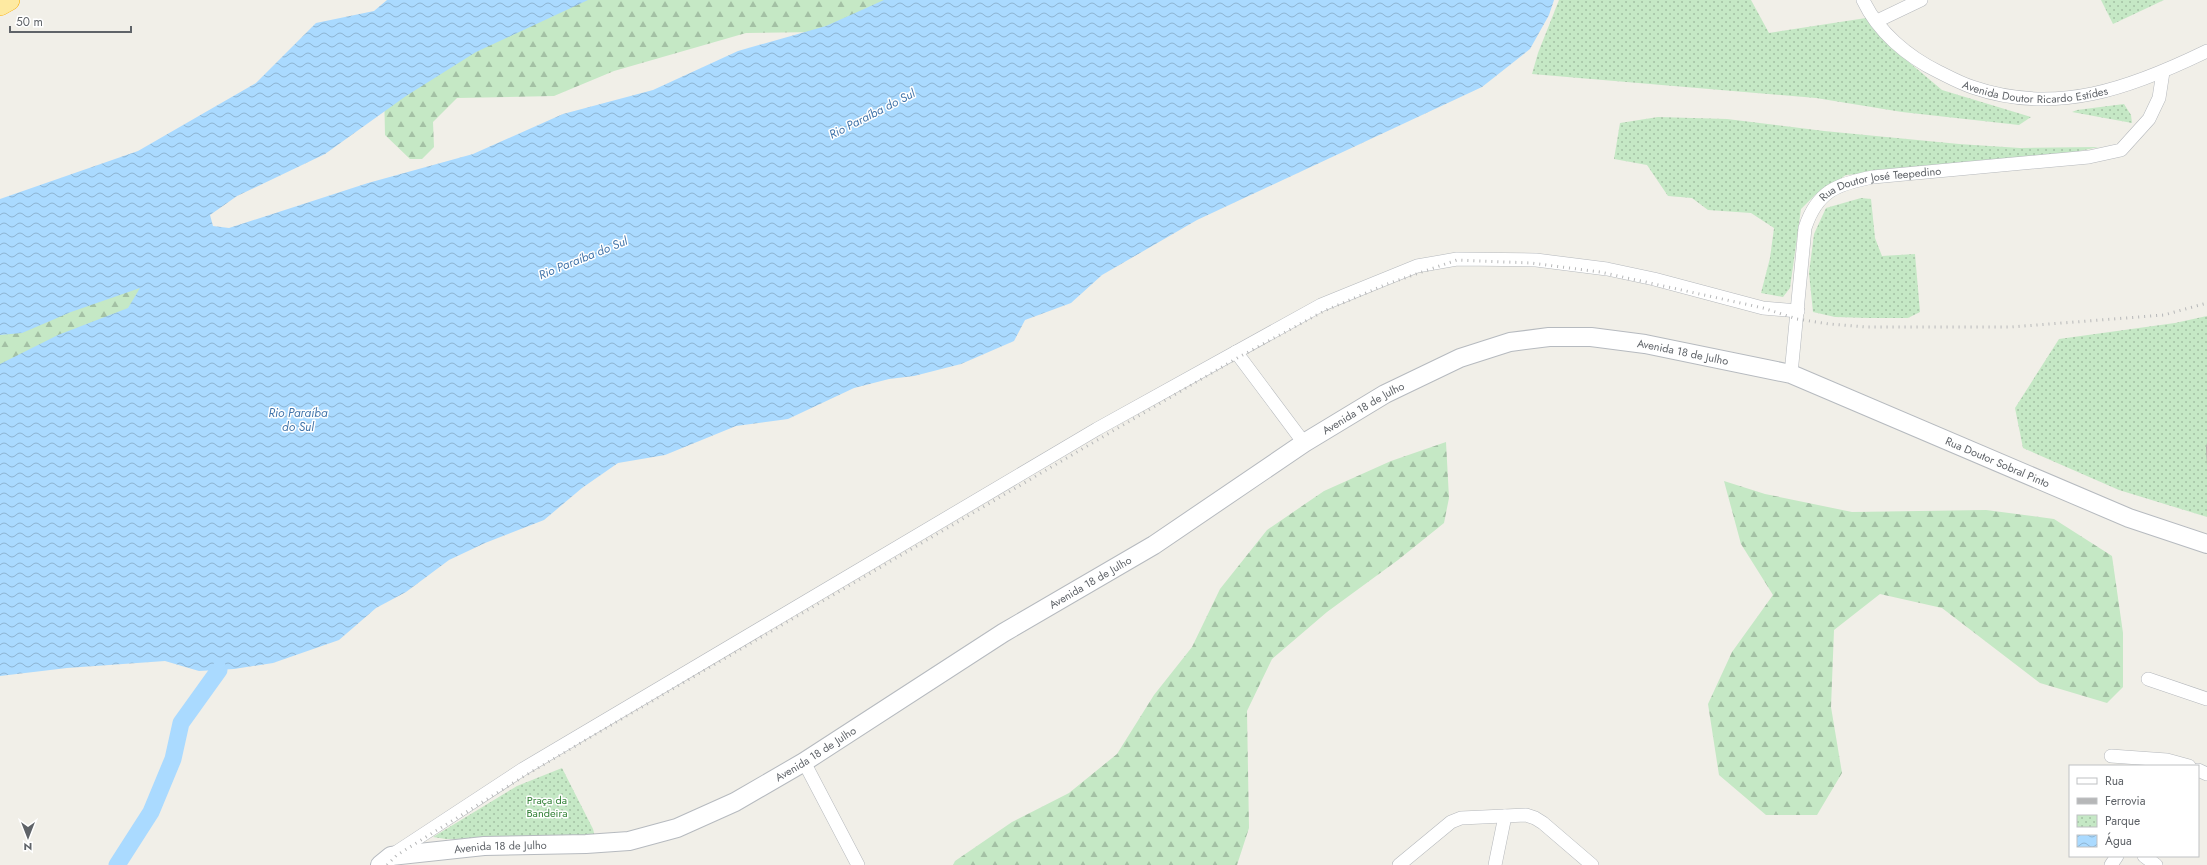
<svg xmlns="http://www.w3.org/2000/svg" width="2207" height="865" viewBox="0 0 2207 865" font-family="Jost,sans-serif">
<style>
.forest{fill:url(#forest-firs)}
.park{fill:url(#park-dots)}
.water{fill:url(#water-waves)}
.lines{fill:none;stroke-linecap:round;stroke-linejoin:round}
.canal{stroke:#aadaff;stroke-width:17}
.minor-casing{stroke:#b5b8bc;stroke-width:14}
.secondary-casing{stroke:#b6babf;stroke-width:20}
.trunk-casing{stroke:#f9ab00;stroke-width:22}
.minor{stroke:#fff;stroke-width:13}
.secondary{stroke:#fff;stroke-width:18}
.trunk{stroke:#feeaa1;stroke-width:21}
.rail{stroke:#b6b7b8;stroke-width:3;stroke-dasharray:1 5;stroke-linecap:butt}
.wall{fill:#afaea9}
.labels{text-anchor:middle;stroke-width:3;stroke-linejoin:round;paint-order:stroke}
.street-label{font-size:11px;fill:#5f6368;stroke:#fff}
.park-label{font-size:11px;fill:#348238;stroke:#fff}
.water-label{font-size:12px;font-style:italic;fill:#4174aa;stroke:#fff}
</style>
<defs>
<pattern id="forest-firs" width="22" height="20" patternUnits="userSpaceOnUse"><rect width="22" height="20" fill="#c5e8c5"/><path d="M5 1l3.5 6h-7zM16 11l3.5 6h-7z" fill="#a3c0a4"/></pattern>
<pattern id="park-dots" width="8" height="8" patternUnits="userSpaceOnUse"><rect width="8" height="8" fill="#c5e8c5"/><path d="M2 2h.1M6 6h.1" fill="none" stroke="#a3c0a4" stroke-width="1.8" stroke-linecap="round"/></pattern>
<pattern id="water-waves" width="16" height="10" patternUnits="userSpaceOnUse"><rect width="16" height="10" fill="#aadaff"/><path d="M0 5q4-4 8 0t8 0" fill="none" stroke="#8eb4d2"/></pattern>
</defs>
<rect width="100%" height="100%" fill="#f1efe8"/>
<g class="forest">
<path d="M 489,0 L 927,0 L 819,32 L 746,33 L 614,71 L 554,96 L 457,98 L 433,122 L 434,147 L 422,159 L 410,159 L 385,135 L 384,87 Z"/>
<path d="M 146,284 L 110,333 L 0,366 L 0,322 Z"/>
<path d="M 1446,442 L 1449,498 L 1444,523 L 1398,560 L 1327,612 L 1272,659 L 1247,711 L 1249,828 L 1237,865 L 953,865 L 955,861 L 1012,822 L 1069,793 L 1117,754 L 1154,695 L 1192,647 L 1220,589 L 1267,530 L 1324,491 L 1391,461 Z"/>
<path d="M 1724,481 L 1765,494 L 1852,512 L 1986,510 L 2054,519 L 2112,556 L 2123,633 L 2123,687 L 2107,703 L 2040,683 L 1942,608 L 1880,594 L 1834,630 L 1831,707 L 1842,773 L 1817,815 L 1766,815 L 1719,775 L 1708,704 L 1732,652 L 1773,595 L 1741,544 Z"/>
</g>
<g class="park">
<path d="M 1559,0 L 1751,0 L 1769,33 L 1866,18 L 1885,42 L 1942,90 L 2031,117 L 2019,125 L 1902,112 L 1816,98 L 1532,74 L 1538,53 Z"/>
<path d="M 2101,0 L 2164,0 L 2113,24 Z"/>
<path d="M 2124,104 L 2131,115 L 2132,123 L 2072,112 L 2077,110 Z"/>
<path d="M 1658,117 L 1727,119 L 1824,131 L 1959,144 L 2020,148 L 2099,147 L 2045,158 L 1846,175 L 1815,195 L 1801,209 L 1790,288 L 1783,297 L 1761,293 L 1770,258 L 1774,228 L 1751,213 L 1708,210 L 1692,198 L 1668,196 L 1647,165 L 1614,159 L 1620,123 Z"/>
<path d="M 1861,198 L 1871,199 L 1875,238 L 1882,256 L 1915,254 L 1920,312 L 1908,318 L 1870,318 L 1835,317 L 1813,312 L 1809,273 L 1814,234 L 1826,208 Z"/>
<path d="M 2207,316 L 2207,517 L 2119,490 L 2023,448 L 2015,408 L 2059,339 L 2175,323 Z"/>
<path d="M 562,768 L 593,829 L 595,837 L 446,839 L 433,837 L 517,786 Z"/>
</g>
<path class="water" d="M 387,0 L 588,0 L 476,52 L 406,96 L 325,154 L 237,196 L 210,215 L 213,226 L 229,228 L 368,183 L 473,154 L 563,114 L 653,90 L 738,51 L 826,26 L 884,0 L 1554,0 L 1549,15 L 1530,49 L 1482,87 L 1197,220 L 1102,275 L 1071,303 L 1025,320 L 1014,341 L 961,364 L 914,376 L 889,379 L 854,388 L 788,419 L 736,426 L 665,455 L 618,463 L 582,488 L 544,520 L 485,543 L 449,560 L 406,592 L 376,608 L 339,640 L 273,663 L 234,669 L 199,671 L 165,661 L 67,668 L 0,676 L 0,364 L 58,335 L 128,308 L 140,288 L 71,312 L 22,333 L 0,335 L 0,199 L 138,151 L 256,83 L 316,23 L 374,11 Z"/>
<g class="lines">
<path class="canal" d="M 117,865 L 151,812 L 173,759 L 181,723 L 219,670"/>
<defs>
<g id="minor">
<path id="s1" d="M 1863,0 C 1878,32 1908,57 1939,72 C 1949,77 1960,83 1972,87 C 2056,116 2131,88 2207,51"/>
<path d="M 1877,21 L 1921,0"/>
<path d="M 1236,352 L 1304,443"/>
<path id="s2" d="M 1791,374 L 1805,228 C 1817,191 1837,184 1873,177 L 2089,157 L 2121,150 L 2149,119 L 2159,98 L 2163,72"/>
<path d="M 2148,679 L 2207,699"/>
<path d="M 2111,756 L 2167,760 L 2189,766"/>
<path d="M 804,762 L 858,865"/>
<path d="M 2198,770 L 2207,774"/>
<path d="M 392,855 L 523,769 L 1097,429 L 1321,305 L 1417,266 L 1457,259 L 1536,260 L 1607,269 L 1654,279 L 1763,308 L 1798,311"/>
<path d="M 2144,856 L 2156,865"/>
<path d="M 1399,865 L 1451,822 L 1461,818 L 1526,815 L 1535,818 L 1543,823 L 1592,865"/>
<path d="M 1495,865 L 1505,816"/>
<path d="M 2111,865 L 2117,856"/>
</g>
<g id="secondary">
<path id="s3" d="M 380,865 L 391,856 L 484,846 L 586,844 L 629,841 L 677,828 L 735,802 L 804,762 L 1003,633 L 1154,545 L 1304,443 L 1385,394 L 1460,358 L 1510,342 L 1549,337 L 1591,337 L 1645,344 L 1791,374 L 2129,518 L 2207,544"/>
</g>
<path id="trunk" d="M 0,5 L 9,0"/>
</defs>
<use href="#minor" class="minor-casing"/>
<use href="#secondary" class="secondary-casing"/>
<use href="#trunk" class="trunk-casing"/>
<use href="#minor" class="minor"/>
<use href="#secondary" class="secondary"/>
<use href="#trunk" class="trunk"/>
<path class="rail" d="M 387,865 L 397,855 L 526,775 L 1239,357 L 1324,311 L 1387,284 L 1457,260 L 1531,263 L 1600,272 L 1763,308 L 1797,319 L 1829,324 L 1866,327 L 2011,327 L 2164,315 L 2207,303"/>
</g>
<path class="wall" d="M 2207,443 L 2207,465 L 2206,447 Z"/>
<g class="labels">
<g class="street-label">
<text dy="4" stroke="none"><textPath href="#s1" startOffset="207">Avenida Doutor Ricardo Estídes</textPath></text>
<text dy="4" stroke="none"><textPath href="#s2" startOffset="243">Rua Doutor José Teepedino</textPath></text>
<text dy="4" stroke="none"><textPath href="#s3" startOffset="1444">Avenida 18 de Julho</textPath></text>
<text dy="4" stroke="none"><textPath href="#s3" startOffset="1108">Avenida 18 de Julho</textPath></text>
<text dy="4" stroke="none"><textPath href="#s3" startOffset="1779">Rua Doutor Sobral Pinto</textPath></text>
<text dy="4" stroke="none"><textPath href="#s3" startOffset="784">Avenida 18 de Julho</textPath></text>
<text dy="4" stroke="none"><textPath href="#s3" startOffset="460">Avenida 18 de Julho</textPath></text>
<text dy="4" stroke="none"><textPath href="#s3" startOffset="124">Avenida 18 de Julho</textPath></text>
</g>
<g class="park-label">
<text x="547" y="804">Praça da<tspan x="547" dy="13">Bandeira</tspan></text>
</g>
<g class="water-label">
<text transform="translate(872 114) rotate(-27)" y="4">Rio Paraíba do Sul</text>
<text transform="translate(583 258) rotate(-22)" y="4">Rio Paraíba do Sul</text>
<text x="298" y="417">Rio Paraíba<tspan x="298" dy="14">do Sul</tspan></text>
</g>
</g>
<rect x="2069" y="765" width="130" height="92" fill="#ffffff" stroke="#bfc1c3"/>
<rect x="2077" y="778" width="20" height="6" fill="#ffffff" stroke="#bfc1c3"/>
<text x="2105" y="785" font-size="12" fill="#5f6368">Rua</text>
<rect x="2077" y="798" width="20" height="6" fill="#b6b7b8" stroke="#bfc1c3"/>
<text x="2105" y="805" font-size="12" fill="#5f6368">Ferrovia</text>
<rect x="2077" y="815" width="20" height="12" fill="url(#park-dots)" stroke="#bfc1c3"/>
<text x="2105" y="825" font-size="12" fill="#5f6368">Parque</text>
<rect x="2077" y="835" width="20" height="12" fill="url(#water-waves)" stroke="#bfc1c3"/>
<text x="2105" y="845" font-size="12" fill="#5f6368">Água</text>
<g transform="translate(28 837) rotate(180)" stroke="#ffffff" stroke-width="3" paint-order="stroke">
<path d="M0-3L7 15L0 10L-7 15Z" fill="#5f6368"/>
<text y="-6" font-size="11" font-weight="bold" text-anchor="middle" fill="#5f6368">N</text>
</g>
<path d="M10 26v6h121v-6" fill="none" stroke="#5f6368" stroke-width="2"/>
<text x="16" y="26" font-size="12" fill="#5f6368" stroke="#ffffff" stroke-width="3" paint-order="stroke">50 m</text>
</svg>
